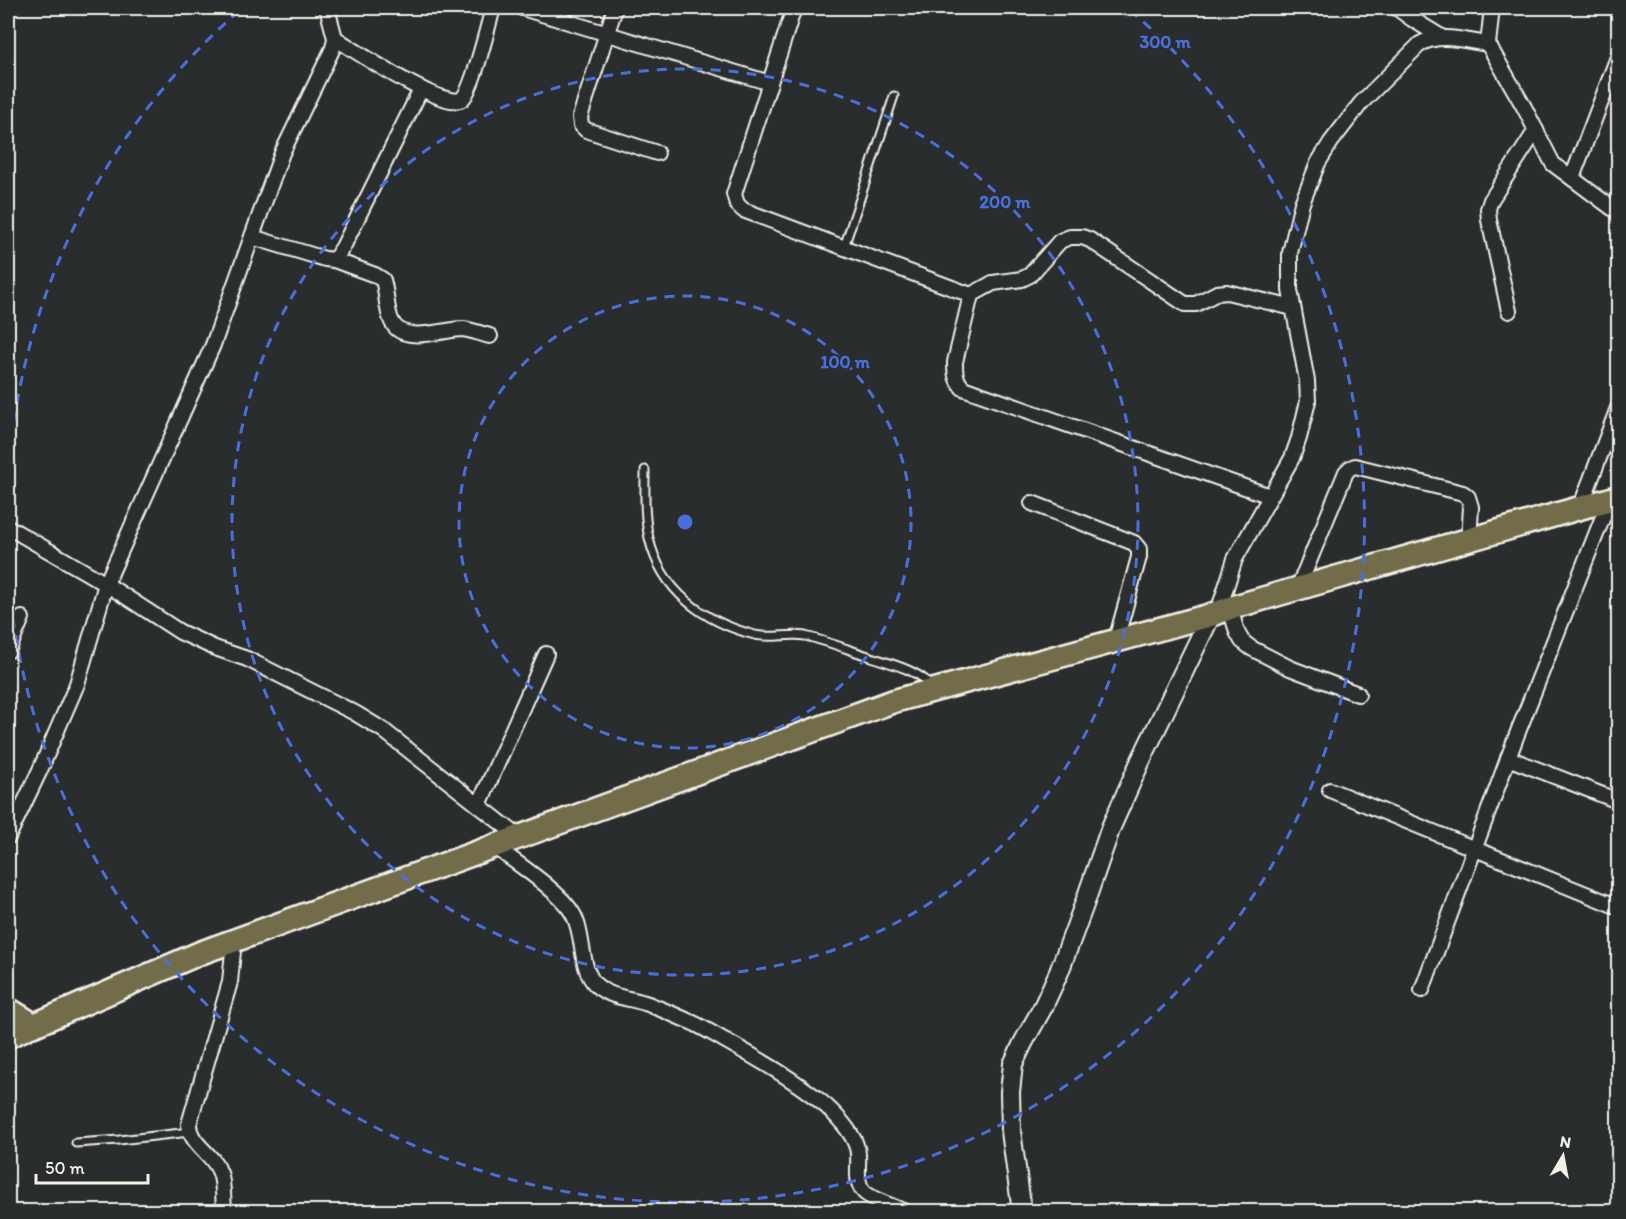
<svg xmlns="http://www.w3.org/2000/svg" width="1626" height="1219" viewBox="0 0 1626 1219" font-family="Itim,sans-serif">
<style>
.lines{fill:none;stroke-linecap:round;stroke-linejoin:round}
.service-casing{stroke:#f4f1e8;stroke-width:11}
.minor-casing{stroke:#f4f1e8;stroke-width:18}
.secondary-casing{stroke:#f4f1e8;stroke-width:22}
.primary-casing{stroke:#f4f1e8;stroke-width:26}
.trunk-casing{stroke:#f4f1e8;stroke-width:27}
.service{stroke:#2a2d2e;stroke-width:7}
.minor{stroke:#2a2d2e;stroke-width:14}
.secondary{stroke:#2a2d2e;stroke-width:18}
.primary{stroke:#726c4b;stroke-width:21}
.trunk{stroke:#726c4b;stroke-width:22}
.ring{fill:none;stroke:#486fdb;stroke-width:3;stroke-dasharray:10 8}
.centre{fill:#486fdb;stroke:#2a2d2e;stroke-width:3}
.ring-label{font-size:18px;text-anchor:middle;font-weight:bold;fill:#486fdb;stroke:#2a2d2e;stroke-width:4.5;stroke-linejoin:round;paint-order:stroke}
</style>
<rect width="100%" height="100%" fill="#2a2d2e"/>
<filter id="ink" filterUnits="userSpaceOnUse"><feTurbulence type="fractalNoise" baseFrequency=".0167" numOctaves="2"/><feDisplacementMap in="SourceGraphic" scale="12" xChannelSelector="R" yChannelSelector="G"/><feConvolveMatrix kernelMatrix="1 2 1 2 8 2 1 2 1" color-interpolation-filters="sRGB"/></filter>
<g filter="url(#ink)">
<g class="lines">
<defs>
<g id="service">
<path d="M 844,247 L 894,96"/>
<path d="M 645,470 C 645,493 644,516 649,538 C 661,591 704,622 755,635 C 772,639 789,633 805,636 C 827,641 849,650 871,657 C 892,664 917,670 932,686"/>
<path d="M 76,1143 L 119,1140 L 190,1132"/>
</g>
<g id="minor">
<path d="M 522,8 L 770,83"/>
<path d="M 615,8 L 580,117 L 581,125 L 586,130 L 657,153"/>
<path d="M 794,8 L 734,194 L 737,204 L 743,210 L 971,295 L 955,362 C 955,373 955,379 963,388 L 1270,496"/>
<path d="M 1397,8 L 1412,19 L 1443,38"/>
<path d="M 1492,8 L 1488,44 L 1524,107 L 1553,164 L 1612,208 L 1618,211"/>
<path d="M 335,38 C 354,50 445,111 462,99 C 473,90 488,25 493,8"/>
<path d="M 1572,178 L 1618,57"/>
<path d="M 252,237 L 325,259 L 334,260 L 343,247 L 421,89"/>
<path d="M 334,260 L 375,275 L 383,280 C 387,293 386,310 392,322 C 403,345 444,329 463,329 C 472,330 481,334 490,336"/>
<path d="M 971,295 L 993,283 L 1022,279 L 1030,275 L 1060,241 L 1070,237 L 1082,237 L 1090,240 L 1185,304 L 1196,304 L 1217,293 L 1227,292 L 1293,308"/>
<path d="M 1509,311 L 1489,220 L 1488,209 L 1491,200 L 1536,130"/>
<path d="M 1032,503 L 1134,543 L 1139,549 L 1139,557 L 1116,640"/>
<path d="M 1580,508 L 1618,408"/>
<path d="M 8,527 L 106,584 L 180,632 L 215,648 L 247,659 L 355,713 L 383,730 L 519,837"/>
<path d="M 1298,588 L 1346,472 L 1350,468 L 1355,466 L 1463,493 L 1468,497 L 1471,507 L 1469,540"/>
<path d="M 1230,608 L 1237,632 L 1242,641 L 1251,648 L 1290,668 L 1358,694"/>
<path d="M 1218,612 L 1235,559 L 1292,458 L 1299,438 L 1308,401 L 1307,381 L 1290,290 L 1290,253 L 1302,203 L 1318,163 L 1331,142 L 1361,103 L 1420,44 C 1440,32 1466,41 1488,44"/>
<path d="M 8,651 L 22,618"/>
<path d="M 1508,758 L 1618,801"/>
<path d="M 1330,790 L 1618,907"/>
<path d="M 479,805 L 546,654"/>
<path d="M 8,837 L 40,770 L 77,684 L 106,584 L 213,345 L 282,153 L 333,48 L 335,38 L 327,8"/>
<path d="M 494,846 C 516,863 560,891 573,914 C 585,935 579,970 597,986 C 611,998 631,998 648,1004 C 661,1009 673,1014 686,1020 C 700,1025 713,1034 726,1041 C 760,1060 795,1080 825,1105 C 837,1116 853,1133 857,1148 C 861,1162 853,1180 864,1192 C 872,1200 894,1206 905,1212"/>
<path d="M 1422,990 L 1516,737 L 1610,499"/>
<path d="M 224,1212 C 223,1199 224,1184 220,1173 C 214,1154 189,1144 189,1124 L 230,982 L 234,941"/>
</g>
<path id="secondary" d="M 1022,1212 L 1011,1131 L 1010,1092 L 1013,1064 L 1023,1043 L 1043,1007 L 1059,972 L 1084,905 L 1111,827 L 1141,760 L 1211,615"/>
<path id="primary" d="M 8,1037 L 34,1025"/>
<path id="trunk" d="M 8,1009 L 34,1025 L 200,953 L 894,701 L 1211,615 L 1230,608 L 1618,497"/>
</defs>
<use href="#service" class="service-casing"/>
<use href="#minor" class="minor-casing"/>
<use href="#secondary" class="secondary-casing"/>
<use href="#primary" class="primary-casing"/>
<use href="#trunk" class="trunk-casing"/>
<use href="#service" class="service"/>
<use href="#minor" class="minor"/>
<use href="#secondary" class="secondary"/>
<use href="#primary" class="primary"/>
<use href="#trunk" class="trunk"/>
</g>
</g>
<g class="ring">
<circle cx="685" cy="522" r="226"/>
<circle cx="685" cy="522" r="453"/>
<path d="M8 475A679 679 0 0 1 240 10M1130 10A679 679 0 1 1 8 569"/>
</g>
<circle cx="685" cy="522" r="9" class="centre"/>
<g class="ring-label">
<text x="1165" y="48">300 m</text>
<text x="1005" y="208">200 m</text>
<text x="845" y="368">100 m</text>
</g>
<rect width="1626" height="1219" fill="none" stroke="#2a2d2e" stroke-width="30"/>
<rect x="15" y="15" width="1596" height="1189" fill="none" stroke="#f4f1e8" stroke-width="2" filter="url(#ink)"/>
<g transform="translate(1563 1156) rotate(10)" stroke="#2a2d2e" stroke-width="4.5" paint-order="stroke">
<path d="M0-4.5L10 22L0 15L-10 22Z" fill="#f4f1e8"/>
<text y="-9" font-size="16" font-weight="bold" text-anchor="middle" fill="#f4f1e8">N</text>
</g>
<path d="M36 1174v9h112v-9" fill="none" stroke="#f4f1e8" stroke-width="3"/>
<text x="45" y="1174" font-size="18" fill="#f4f1e8" stroke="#2a2d2e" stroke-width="4.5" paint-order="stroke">50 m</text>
</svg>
